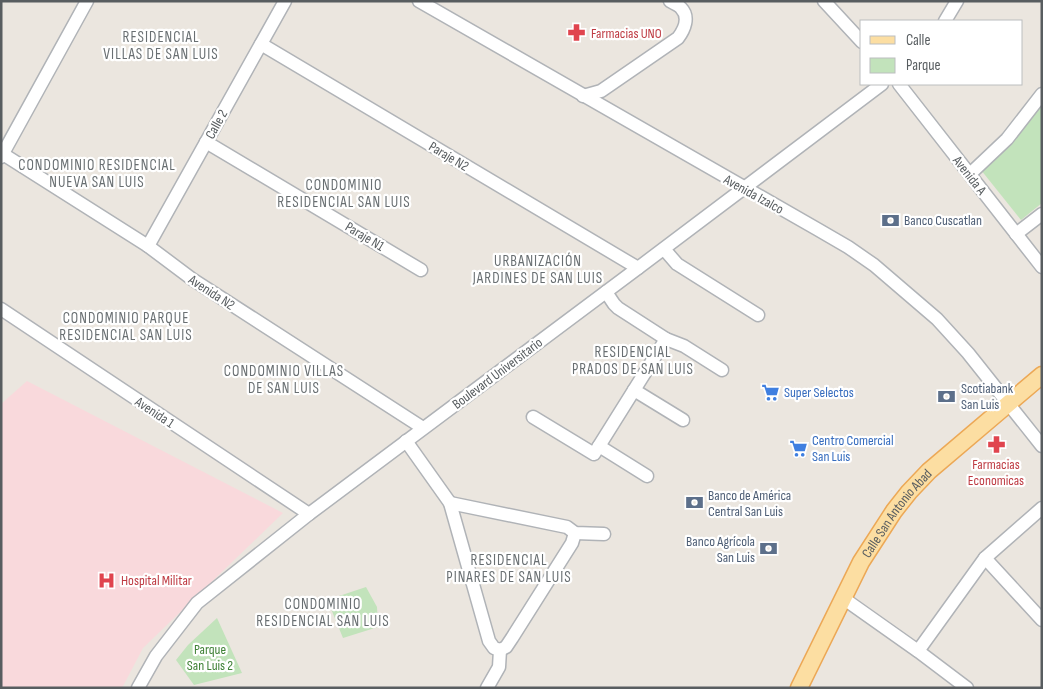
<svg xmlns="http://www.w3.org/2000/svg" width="1043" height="689" viewBox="0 0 1043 689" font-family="'Sofia Sans Condensed',sans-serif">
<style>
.medical{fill:#f9d9dc}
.green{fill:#c2e3bb}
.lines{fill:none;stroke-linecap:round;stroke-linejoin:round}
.minor-casing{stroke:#b0b3b7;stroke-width:15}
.major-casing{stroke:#eca856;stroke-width:19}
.minor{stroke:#fff;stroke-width:12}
.major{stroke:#fcdea2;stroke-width:16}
.labels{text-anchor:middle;stroke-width:4.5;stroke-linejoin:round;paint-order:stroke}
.health-label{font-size:14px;fill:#be3a42;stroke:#fff;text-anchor:start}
.street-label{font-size:14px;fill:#585d60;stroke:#fff}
.service-label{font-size:14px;fill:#4e5e75;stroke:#fff;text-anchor:start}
.shop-label{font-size:14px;fill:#366cbe;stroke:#fff;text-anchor:start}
.park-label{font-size:14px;fill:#3f8136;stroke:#fff}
.neighbourhood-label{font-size:15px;letter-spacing:1px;fill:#696f72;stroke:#fff}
</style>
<rect width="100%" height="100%" fill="#ebe6df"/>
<path class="medical" d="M 27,381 L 283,513 L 143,648 L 122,688 L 1,688 L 1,404 Z"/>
<g class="green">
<path d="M 1042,104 L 1042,203 L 1021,220 L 981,170 Z"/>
<path d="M 366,587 L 377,607 L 378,627 L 343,638 L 327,599 L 339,596 Z"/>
<path d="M 217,618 L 242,673 L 194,685 L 176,660 L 188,645 Z"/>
</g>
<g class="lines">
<defs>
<g id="minor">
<path d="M 419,1 L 817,229 L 848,247 L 874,265 L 937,319 L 968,353 L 1042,446"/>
<path d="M 824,1 L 862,42"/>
<path d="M 945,21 L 957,1"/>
<path d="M 261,44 L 638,268"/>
<path d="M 899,84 L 1042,267"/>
<path d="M 583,96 L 601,91 L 678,38 C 684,30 690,17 681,8 C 679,5 673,3 670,1"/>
<path d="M 206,142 L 421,270"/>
<path d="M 3,154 L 148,246 L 192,279 L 423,428"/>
<path d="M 1,157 L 87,1"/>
<path d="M 970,174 L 1007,139 L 1042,94"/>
<path d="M 1016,234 L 1042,214"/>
<path d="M 148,246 L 285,1"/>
<path d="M 664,249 L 677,264 L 758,315"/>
<path d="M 606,292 L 614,304 L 618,308 L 666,339 L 684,346 L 722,370"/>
<path d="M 1,309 L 309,514"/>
<path d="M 634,390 L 683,420"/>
<path d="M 533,417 L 594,454 L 666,339"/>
<path d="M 406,441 L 450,503 L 489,641 L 494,648 L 500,650"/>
<path d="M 599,446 L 647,476"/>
<path d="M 450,503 L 567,527 L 575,533 L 604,534"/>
<path d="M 985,558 L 1042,620"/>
<path d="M 843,598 L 918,651 L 967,688"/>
<path d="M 500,650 L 506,647 L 512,638 L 572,543 L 575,533"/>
<path d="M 918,651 L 985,558 L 1042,508"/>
<path d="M 138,688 L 156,656 L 197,603 L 309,514 L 638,268 L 882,84"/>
<path d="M 487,688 L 499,667 L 500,650"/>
</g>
<g id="major">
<path id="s1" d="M 799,688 L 861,562 L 894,511 L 909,492 L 929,471 L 1042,375"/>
</g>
</defs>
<use href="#minor" class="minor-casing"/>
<use href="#major" class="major-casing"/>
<use href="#minor" class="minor"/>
<use href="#major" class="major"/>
</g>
<defs>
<symbol id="pharmacy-bare" viewBox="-9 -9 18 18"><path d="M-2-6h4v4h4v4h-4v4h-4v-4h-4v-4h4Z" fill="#e0444e" stroke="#fff" stroke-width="2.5" paint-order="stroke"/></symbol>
<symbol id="bank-bare" viewBox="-9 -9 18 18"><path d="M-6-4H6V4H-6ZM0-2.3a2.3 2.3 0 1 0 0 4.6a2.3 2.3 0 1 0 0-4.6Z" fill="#5c6f8a" stroke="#fff" stroke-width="2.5" paint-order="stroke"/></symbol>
<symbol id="supermarket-bare" viewBox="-9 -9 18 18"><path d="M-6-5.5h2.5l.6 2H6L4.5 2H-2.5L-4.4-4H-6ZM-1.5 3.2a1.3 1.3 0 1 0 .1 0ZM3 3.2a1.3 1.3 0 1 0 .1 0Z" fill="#3f7fe0" stroke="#fff" stroke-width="2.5" paint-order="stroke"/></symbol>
<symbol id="hospital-bare" viewBox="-9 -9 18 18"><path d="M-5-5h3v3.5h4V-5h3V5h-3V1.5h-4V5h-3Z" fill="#e0444e" stroke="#fff" stroke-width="2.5" paint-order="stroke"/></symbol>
</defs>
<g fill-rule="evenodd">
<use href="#pharmacy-bare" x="564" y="20" width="25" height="25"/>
<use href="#bank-bare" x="878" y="208" width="25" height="25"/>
<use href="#supermarket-bare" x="758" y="380" width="25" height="25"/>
<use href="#bank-bare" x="934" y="384" width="25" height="25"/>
<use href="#pharmacy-bare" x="984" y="432" width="25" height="25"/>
<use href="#supermarket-bare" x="786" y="436" width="25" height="25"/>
<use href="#bank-bare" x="682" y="490" width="25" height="25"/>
<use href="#bank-bare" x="756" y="536" width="25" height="25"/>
<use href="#hospital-bare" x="94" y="568" width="25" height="25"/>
</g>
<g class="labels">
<g class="health-label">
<text x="591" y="38">Farmacias UNO</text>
<text x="996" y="469" text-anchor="middle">Farmacias<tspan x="996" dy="16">Economicas</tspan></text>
<text x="121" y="585">Hospital Militar</text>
</g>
<g class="street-label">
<text transform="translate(216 124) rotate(-61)" y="5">Calle 2</text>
<text transform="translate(449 156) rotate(31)" y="5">Paraje N2</text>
<text transform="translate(970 175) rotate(52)" y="5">Avenida A</text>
<text transform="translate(754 194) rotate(29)" y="5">Avenida Izalco</text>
<text transform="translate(365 236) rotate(31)" y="5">Paraje N1</text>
<text transform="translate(212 292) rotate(33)" y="5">Avenida N2</text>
<text transform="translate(497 373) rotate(-37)" y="5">Boulevard Universitario</text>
<text transform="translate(155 412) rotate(34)" y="5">Avenida 1</text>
<text dy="5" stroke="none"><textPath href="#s1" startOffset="201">Calle San Antonio Abad</textPath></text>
</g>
<g class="service-label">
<text x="904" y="225">Banco Cuscatlan</text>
<text x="961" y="393">Scotiabank<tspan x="961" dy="16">San Luis</tspan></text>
<text x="708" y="500">Banco de América<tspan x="708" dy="16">Central San Luis</tspan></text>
<text x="755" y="546" text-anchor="end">Banco Agrícola<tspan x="755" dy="16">San Luis</tspan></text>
</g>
<g class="shop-label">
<text x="784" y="397">Super Selectos</text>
<text x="812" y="445">Centro Comercial<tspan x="812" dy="16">San Luis</tspan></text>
</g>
<g class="park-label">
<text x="210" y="654">Parque<tspan x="210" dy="16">San Luis 2</tspan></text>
</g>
<g class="neighbourhood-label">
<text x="161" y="42">RESIDENCIAL<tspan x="161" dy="17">VILLAS DE SAN LUIS</tspan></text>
<text x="97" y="170">CONDOMINIO RESIDENCIAL<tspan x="97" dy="17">NUEVA SAN LUIS</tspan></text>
<text x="344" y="190">CONDOMINIO<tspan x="344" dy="17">RESIDENCIAL SAN LUIS</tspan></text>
<text x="538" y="266">URBANIZACIÓN<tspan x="538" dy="17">JARDINES DE SAN LUIS</tspan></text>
<text x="126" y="323">CONDOMINIO PARQUE<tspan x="126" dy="17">RESIDENCIAL SAN LUIS</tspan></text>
<text x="633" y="357">RESIDENCIAL<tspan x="633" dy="17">PRADOS DE SAN LUIS</tspan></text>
<text x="284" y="376">CONDOMINIO VILLAS<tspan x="284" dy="17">DE SAN LUIS</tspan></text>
<text x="509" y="565">RESIDENCIAL<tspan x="509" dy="17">PINARES DE SAN LUIS</tspan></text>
<text x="323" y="609">CONDOMINIO<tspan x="323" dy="17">RESIDENCIAL SAN LUIS</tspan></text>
</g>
</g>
<rect width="1043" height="689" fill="none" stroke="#585d60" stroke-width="5"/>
<rect x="860" y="20" width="162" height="65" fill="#ffffff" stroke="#bcbebf"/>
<rect x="870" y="36" width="25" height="8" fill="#fcdea2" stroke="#bcbebf"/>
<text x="906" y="45" font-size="15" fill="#585d60">Calle</text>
<rect x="870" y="58" width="25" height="15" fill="#c2e3bb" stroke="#bcbebf"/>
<text x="906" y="70" font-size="15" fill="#585d60">Parque</text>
</svg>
